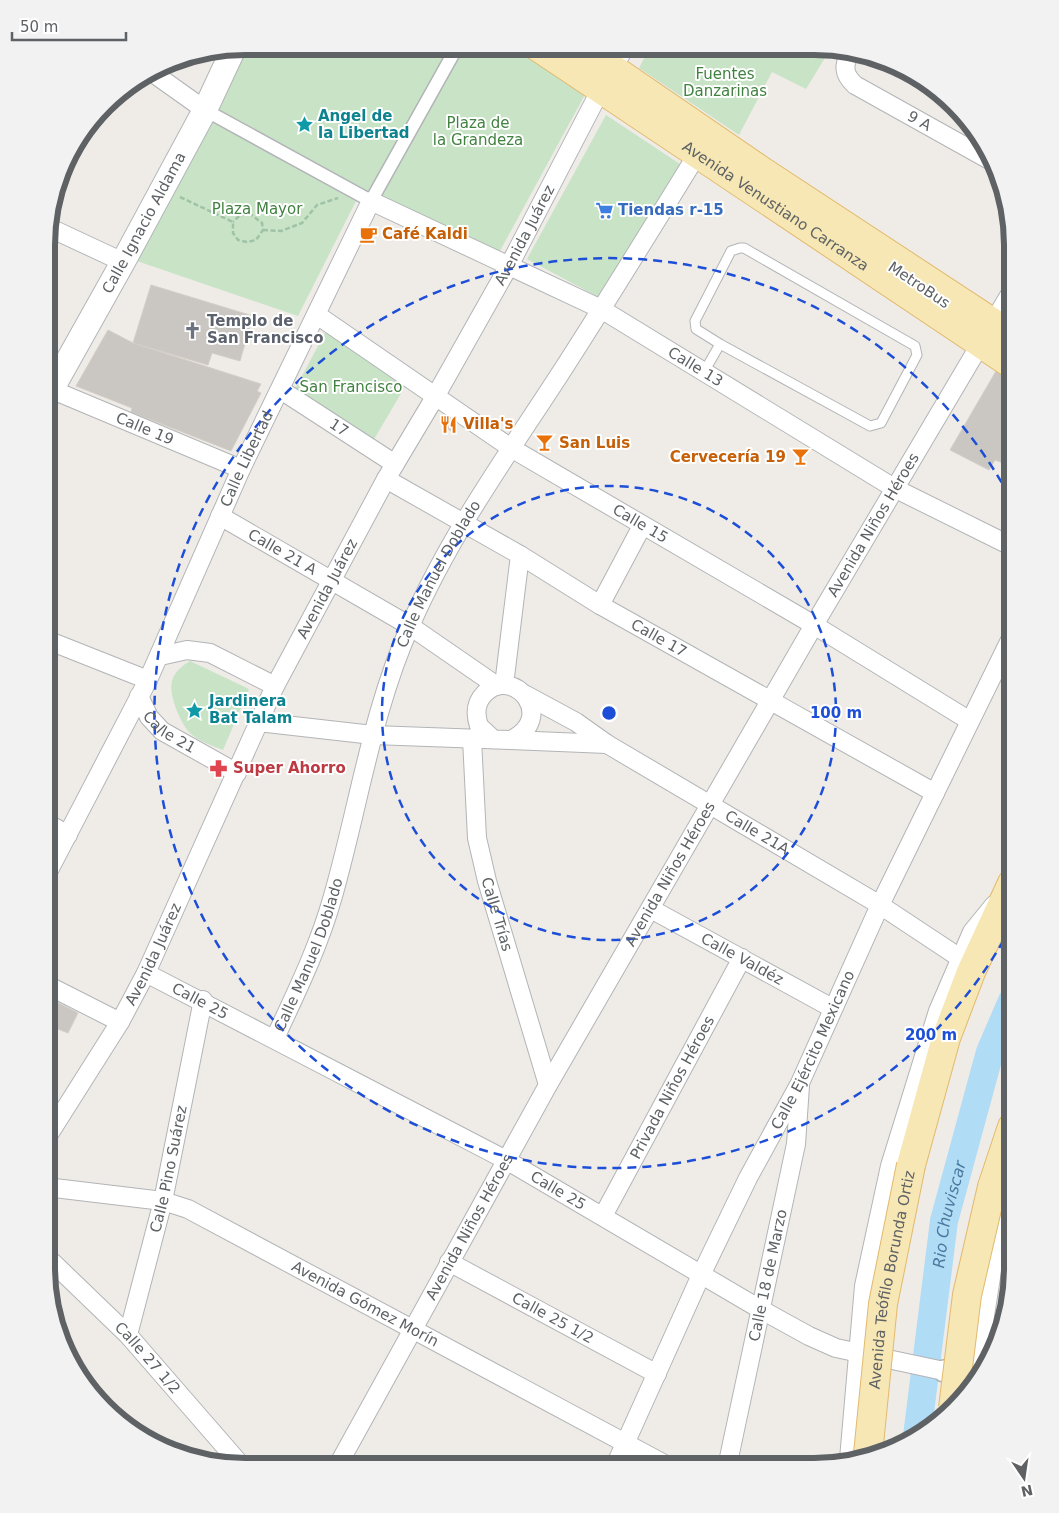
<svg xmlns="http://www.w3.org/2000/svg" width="1059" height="1513" viewBox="0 0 1059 1513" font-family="'DejaVu Sans',sans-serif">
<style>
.green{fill:#c8e3c6}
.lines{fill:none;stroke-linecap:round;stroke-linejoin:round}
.river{stroke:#b0dcf5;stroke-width:28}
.building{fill:#cac7c3;stroke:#d3cec6}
.service-casing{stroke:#b2b4b7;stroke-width:11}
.pedestrian-casing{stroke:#b2b4b7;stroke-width:15}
.minor-casing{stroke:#b2b4b7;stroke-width:20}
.tertiary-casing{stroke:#b2b4b7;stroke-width:24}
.secondary-casing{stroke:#b3b6b9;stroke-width:26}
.primary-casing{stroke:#e2b96d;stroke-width:30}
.path{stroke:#a0c3a8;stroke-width:2.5;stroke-dasharray:5 2.5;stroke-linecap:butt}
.service{stroke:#fff;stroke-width:9}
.pedestrian{stroke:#fff;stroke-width:12}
.minor{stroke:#fff;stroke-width:18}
.tertiary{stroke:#fff;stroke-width:21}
.secondary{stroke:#fff;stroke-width:24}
.primary{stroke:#f6e7b4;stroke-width:28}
.primary-bridge-casing{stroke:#e2b96d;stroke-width:30;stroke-linecap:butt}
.primary-bridge{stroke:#f6e7b4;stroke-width:28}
.ring{fill:none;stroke:#1d4ed8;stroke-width:2.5;stroke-dasharray:9 6}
.labels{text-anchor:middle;stroke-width:4;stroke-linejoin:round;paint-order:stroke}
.park-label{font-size:15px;fill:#418240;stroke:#fff}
.culture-label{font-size:15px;font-weight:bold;fill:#0d838f;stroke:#fff;text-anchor:start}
.street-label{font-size:15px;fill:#5e6265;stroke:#fff}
.shop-label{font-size:15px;font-weight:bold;fill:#366cbe;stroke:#fff;text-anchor:start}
.food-label{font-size:15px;font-weight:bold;fill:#c56008;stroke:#fff;text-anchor:start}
.worship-label{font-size:15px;font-weight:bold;fill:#5b616d;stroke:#fff;text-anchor:start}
.health-label{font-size:15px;font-weight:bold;fill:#be3a42;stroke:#fff;text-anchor:start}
.water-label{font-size:16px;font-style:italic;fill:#4b799e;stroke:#fff}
.rim{fill:none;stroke:#5e6265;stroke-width:6}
.centre{fill:#1d4ed8;stroke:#fff;stroke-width:2.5}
.ring-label{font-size:15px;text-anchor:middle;font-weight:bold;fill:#1d4ed8;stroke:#fff;stroke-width:4;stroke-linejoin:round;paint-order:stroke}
</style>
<rect width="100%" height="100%" fill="#efece7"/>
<g class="green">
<path d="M 248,46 L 519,47 L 588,89 L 500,251 L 361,191 L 298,316 L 134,260 Z"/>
<path d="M 650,47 L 831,48 L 806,89 L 772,72 L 739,135 L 639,68 Z"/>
<path d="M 606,115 L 683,166 L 600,298 L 527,259 Z"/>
<path d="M 326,331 L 406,385 L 373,441 L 295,389 Z"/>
<path d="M 190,661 L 249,689 L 223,750 C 213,746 200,742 191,734 C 181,725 168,694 172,681 C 174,672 183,665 190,661 Z"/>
</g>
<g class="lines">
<path class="river" id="s1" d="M 917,1436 L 944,1221 L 990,1052 L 1012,1001"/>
</g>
<g class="building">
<path d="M 184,56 L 178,68 L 171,63 L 181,57 Z"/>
<path d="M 151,285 L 253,316 L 240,361 L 212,353 L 208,365 L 133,343 Z"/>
<path d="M 108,330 L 133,343 L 261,384 L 257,391 L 261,393 L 231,451 L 131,412 L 132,408 L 76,386 Z"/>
<path d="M 999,366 L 1013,375 L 1013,447 L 1003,463 L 995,460 L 989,470 L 950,450 Z"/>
<path d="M 447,418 L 456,424 L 451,431 L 442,425 Z"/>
<path d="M 47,997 L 78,1013 L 68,1033 L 58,1029 L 47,1051 Z"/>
</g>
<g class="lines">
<defs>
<path id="service" d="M 704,372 L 720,344 L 870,426 L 881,423 L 917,355 L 915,346 L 744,248 L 740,248 L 731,251 L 695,321 L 696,329 L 720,344"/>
<path id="pedestrian" d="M 205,110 L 371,201 L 457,47"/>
<g id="minor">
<path id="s2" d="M 851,51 C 843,65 843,74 855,85 L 993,162"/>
<path d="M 153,73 L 205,110"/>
<path d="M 48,227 L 123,262"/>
<path id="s3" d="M 317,315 L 511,448 L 814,625 L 970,721"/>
<path id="s4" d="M 48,388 L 241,469"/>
<path id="s5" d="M 281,390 L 395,464"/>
<path id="s6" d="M 386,479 L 520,555 L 600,605 L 935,793"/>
<path id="s7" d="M 220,516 L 410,626 L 497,686"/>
<path d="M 600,605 L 642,526"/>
<path d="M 47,640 L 148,680"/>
<path d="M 160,656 L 187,650 L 210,653 L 275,686"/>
<path d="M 504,685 L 520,555"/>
<path id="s8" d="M 526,695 L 576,722 L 607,744 L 880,905 L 960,958"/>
<path id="s9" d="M 139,696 L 149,717 L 162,731 L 237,773"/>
<path d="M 258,722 L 373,735 L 511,740 C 558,717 513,665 485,693 C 475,703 475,714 479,726 L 493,739"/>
<path id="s10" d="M 472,739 L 477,838 L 487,881 L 548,1085"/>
<path d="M 511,740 L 607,744"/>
<path d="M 47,823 L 68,835"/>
<path id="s11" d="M 47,874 L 148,680 L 241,469 L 371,201 L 601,309 L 894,488 L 1013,547"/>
<path id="s12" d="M 651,909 L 832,1008"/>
<path id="s13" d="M 146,973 L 506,1160 L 760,1309 L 809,1336 L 836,1348 L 944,1371"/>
<path d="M 47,985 L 120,1022"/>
<path id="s14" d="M 275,1038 C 297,991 319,946 333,896 C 359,805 372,710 411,624 C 450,535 506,457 558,377 C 606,303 652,228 698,153"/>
<path id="s15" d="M 46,1139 L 120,1022 L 146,973 L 275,686 L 386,479 L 435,397 L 510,264 L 601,89 L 625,47"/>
<path id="s16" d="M 46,1187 L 163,1201 L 188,1209 L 668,1466"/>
<path id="s17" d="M 603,1216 L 742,958"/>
<path id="s18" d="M 46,1256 L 128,1335 L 241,1465"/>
<path id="s19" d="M 449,1262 L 657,1374"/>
<path id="s20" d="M 128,1335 L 163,1201 L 203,1000"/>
<path d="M 974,1385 L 992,1271 L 1012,1171"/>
<path d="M 849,1459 L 864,1286 L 890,1166 L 938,1011 L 972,932 L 994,905"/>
<path id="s21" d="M 338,1465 L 548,1085 L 814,625 L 1013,289"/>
<path id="s22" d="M 615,1466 L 701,1275 L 748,1178 L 800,1083 L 880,905 L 1013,634"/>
<path id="s23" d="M 727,1467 L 796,1144 L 800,1086"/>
</g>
<path id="tertiary" d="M 944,1371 L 980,1376"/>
<g id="secondary">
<path id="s24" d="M 48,396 L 123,262 L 205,110 L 234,48"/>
</g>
<g id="primary">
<path id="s25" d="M 538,47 L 1013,365"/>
<path d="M 581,47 L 762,171 L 1013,336"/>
<path d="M 911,1165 L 946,1038 L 971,972 L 1012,883"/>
<path d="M 992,1187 L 1012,1127"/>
</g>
</defs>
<use href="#service" class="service-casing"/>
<use href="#pedestrian" class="pedestrian-casing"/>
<use href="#minor" class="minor-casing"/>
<use href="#tertiary" class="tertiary-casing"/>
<use href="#secondary" class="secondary-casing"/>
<use href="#primary" class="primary-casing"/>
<g class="path">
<path d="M 180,197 L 233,222 L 233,233 L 238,240 L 247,242 L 256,240 L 263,230 L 262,223 L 249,213 L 239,216 L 233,222"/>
<path d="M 263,230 L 281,231 L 302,223 L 317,205 L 338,198"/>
</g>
<use href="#service" class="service"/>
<use href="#pedestrian" class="pedestrian"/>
<use href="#minor" class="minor"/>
<use href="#tertiary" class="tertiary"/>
<use href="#secondary" class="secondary"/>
<use href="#primary" class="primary"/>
<defs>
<g id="primary-bridge">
<path d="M 953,1408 L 967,1295 L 992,1187"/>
<path id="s26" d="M 868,1454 L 883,1304 L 911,1165"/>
</g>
</defs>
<use href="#primary-bridge" class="primary-bridge-casing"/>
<use href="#primary-bridge" class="primary-bridge"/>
</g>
<g class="ring">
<circle cx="609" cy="713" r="227"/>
<path d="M1011 927A455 455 0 1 1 1013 503"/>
</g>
<defs>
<symbol id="sight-bare" viewBox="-9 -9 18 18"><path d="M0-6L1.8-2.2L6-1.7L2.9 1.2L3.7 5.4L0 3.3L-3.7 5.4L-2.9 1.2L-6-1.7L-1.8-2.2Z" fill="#0f9aa8" stroke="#fff" stroke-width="2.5" paint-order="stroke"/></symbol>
<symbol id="supermarket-bare" viewBox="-9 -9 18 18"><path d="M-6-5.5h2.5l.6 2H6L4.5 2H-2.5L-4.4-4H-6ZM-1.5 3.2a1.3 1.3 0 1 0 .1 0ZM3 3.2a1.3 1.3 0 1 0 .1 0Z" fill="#3f7fe0" stroke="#fff" stroke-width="2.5" paint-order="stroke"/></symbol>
<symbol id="cafe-bare" viewBox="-9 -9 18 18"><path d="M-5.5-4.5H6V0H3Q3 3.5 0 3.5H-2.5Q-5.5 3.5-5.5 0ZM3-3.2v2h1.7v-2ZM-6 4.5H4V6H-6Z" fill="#e8710a" stroke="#fff" stroke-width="2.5" paint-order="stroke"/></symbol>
<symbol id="church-bare" viewBox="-9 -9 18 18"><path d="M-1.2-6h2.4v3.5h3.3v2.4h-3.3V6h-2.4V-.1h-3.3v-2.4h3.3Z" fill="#6b7280" stroke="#fff" stroke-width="2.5" paint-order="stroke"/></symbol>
<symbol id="restaurant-bare" viewBox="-9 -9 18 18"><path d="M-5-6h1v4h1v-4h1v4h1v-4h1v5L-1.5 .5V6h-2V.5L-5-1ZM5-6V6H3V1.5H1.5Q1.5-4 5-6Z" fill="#e8710a" stroke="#fff" stroke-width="2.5" paint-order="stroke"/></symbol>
<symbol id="bar-bare" viewBox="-9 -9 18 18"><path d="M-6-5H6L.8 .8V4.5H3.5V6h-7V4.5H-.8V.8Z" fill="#e8710a" stroke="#fff" stroke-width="2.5" paint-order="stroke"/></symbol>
<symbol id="pharmacy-bare" viewBox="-9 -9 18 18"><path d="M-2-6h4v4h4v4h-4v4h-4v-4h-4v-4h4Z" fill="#e0444e" stroke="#fff" stroke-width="2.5" paint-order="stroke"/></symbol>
</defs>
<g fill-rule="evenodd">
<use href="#sight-bare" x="292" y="112" width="25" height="25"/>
<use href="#supermarket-bare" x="592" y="198" width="25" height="25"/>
<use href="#cafe-bare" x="356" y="222" width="25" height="25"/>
<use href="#church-bare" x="180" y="318" width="25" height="25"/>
<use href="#restaurant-bare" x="436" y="412" width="25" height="25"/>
<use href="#bar-bare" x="532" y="430" width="25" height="25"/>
<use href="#bar-bare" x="788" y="444" width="25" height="25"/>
<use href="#sight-bare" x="182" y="698" width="25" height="25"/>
<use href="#pharmacy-bare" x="206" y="756" width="25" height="25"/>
</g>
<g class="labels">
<g class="park-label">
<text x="725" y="79">Fuentes<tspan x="725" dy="17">Danzarinas</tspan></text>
<text x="478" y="128">Plaza de<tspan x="478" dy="17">la Grandeza</tspan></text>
<text x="257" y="214">Plaza Mayor</text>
<text x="351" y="392">San Francisco</text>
</g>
<g class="culture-label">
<text x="318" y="121">Angel de<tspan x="318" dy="17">la Libertad</tspan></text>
<text x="209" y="706">Jardinera<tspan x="209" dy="17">Bat Talam</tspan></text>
</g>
<g class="street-label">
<text dy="5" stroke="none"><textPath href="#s2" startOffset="112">9 A</textPath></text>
<text dy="5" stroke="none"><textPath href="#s25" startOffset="286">Avenida Venustiano Carranza</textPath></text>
<text dy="5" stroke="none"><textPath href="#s24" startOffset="198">Calle Ignacio Aldama</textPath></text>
<text dy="5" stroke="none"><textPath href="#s15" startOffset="1024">Avenida Juárez</textPath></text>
<text transform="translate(919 285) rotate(34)" y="5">MetroBus</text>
<text dy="5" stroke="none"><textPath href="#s11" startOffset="1112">Calle 13</textPath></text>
<text dy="5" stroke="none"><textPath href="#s5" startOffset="69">17</textPath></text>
<text dy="5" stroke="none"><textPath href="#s4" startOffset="105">Calle 19</textPath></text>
<text dy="5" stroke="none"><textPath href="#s11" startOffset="461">Calle Libertad</textPath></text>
<text dy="5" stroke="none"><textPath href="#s3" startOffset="385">Calle 15</textPath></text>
<text dy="5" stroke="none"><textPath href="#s21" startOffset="1082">Avenida Niños Héroes</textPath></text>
<text dy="5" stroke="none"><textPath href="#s7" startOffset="72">Calle 21 A</textPath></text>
<text dy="5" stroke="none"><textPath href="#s14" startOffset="494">Calle Manuel Doblado</textPath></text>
<text dy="5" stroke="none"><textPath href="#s15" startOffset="619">Avenida Juárez</textPath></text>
<text dy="5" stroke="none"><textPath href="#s6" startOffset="316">Calle 17</textPath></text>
<text dy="5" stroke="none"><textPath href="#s9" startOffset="49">Calle 21</textPath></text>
<text dy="5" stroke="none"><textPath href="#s8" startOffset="269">Calle 21A</textPath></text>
<text dy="5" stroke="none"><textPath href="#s21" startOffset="678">Avenida Niños Héroes</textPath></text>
<text dy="5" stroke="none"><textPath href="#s10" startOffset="178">Calle Trías</textPath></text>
<text dy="5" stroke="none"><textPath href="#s15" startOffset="214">Avenida Juárez</textPath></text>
<text dy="5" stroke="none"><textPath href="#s14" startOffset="90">Calle Manuel Doblado</textPath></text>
<text dy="5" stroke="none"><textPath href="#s12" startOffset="104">Calle Valdéz</textPath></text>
<text dy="5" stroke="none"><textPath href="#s13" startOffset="61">Calle 25</textPath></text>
<text dy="5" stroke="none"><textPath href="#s22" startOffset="461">Calle Ejército Mexicano</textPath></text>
<text dy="5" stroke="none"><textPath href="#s17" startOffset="146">Privada Niños Héroes</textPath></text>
<text dy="5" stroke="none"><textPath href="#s20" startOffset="171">Calle Pino Suárez</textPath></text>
<text dy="5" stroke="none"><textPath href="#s13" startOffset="466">Calle 25</textPath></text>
<text dy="5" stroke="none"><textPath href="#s21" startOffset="272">Avenida Niños Héroes</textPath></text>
<text dy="5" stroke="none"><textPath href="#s23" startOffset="196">Calle 18 de Marzo</textPath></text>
<text dy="5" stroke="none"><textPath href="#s26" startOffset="176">Avenida Teófilo Borunda Ortiz</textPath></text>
<text dy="5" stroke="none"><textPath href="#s16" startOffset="345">Avenida Gómez Morín</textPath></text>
<text dy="5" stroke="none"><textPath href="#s19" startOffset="118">Calle 25 1/2</textPath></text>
<text dy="5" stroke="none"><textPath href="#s18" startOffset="144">Calle 27 1/2</textPath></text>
</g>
<g class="shop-label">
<text x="618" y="215">Tiendas r-15</text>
</g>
<g class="food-label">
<text x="382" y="239">Café Kaldi</text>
<text x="463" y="429">Villa's</text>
<text x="559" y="448">San Luis</text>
<text x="786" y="462" text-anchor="end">Cervecería 19</text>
</g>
<g class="worship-label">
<text x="207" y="326">Templo de<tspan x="207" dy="17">San Francisco</tspan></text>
</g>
<g class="health-label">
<text x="233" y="773">Super Ahorro</text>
</g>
<g class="water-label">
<text dy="6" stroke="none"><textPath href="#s1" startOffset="224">Rio Chuviscar</textPath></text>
</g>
</g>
<path d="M0 0H1059V1513H0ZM245 55H814A190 190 0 0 1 1004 245V1268A190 190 0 0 1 814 1458H245A190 190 0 0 1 55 1268V245A190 190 0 0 1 245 55Z" fill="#f2f2f3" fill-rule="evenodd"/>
<path class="rim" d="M245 55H814A190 190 0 0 1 1004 245V1268A190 190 0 0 1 814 1458H245A190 190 0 0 1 55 1268V245A190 190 0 0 1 245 55Z"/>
<circle cx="609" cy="713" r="8" class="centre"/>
<g class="ring-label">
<text x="836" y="718">100 m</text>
<text x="931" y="1040">200 m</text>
</g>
<g transform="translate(1024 1478) rotate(167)" stroke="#ffffff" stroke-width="4" paint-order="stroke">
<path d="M0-4L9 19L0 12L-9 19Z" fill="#5e6265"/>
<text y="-8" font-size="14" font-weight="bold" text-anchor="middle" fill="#5e6265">N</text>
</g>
<path d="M12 32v8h114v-8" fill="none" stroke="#5e6265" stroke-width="2.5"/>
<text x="20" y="32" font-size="15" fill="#5e6265" stroke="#ffffff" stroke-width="4" paint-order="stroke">50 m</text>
</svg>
